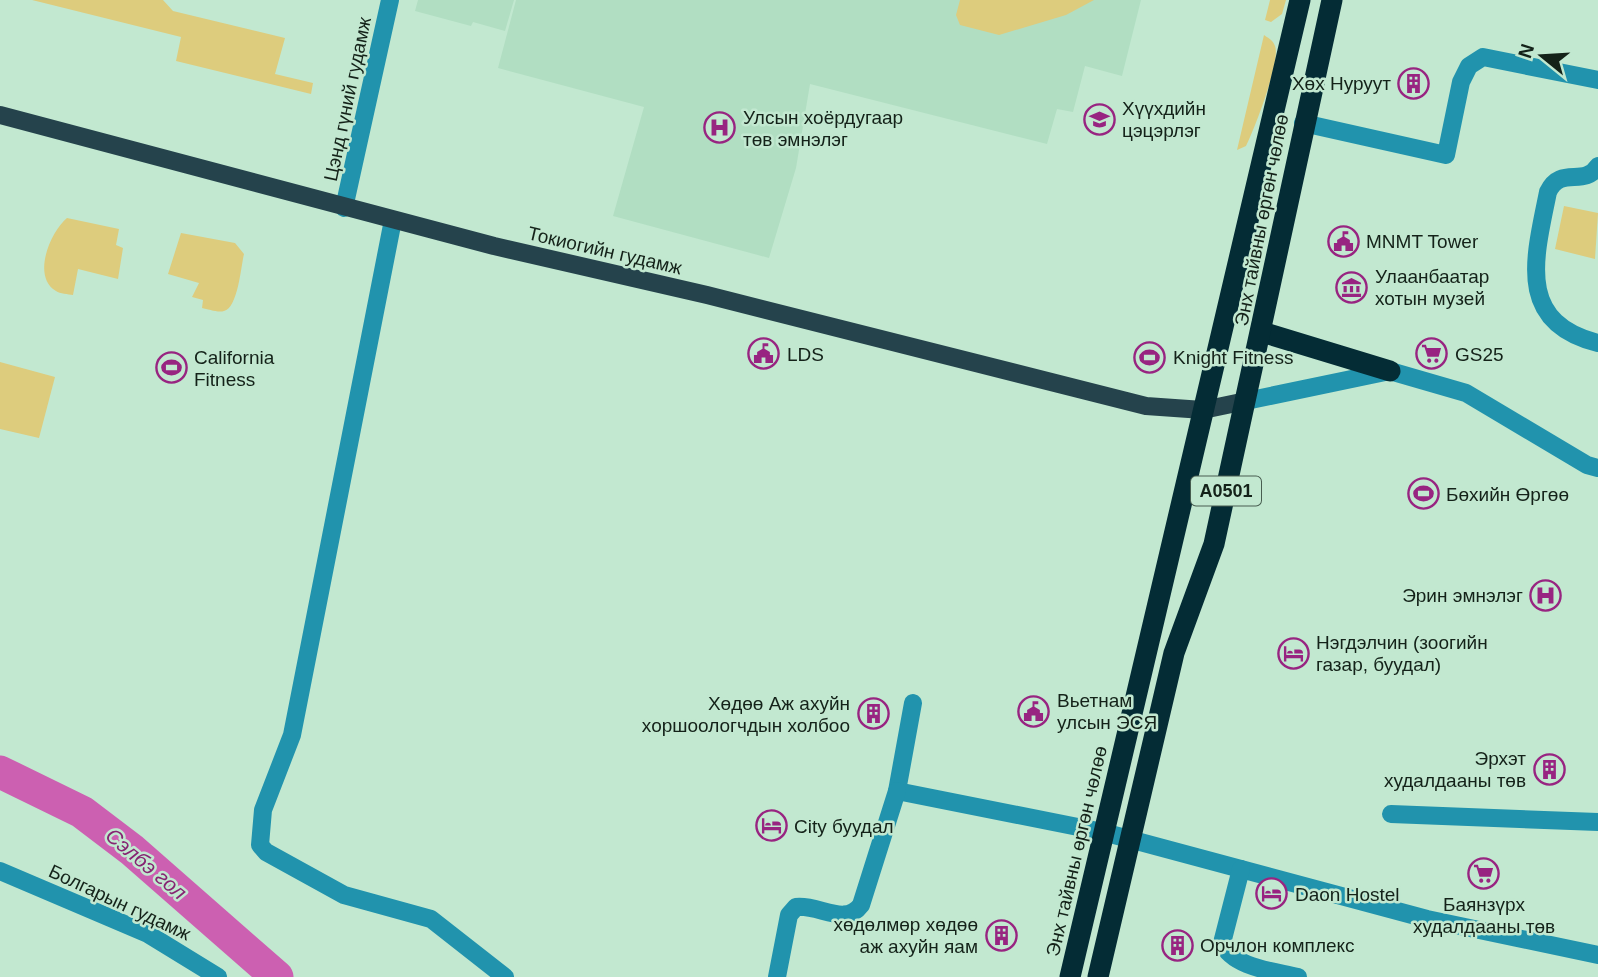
<svg xmlns="http://www.w3.org/2000/svg" width="1598" height="977" viewBox="0 0 1598 977" font-family="Helvetica,sans-serif">
<style>
.built{fill:#b1dec2}
.green{fill:#ddcc7d}
.lines{fill:none;stroke-linecap:round;stroke-linejoin:round}
.river{stroke:#cc60b1;stroke-width:33}
.minor{stroke:#2193ad;stroke-width:18}
.major{stroke:#25434c;stroke-width:18}
.highway{stroke:#042c35;stroke-width:21}
.labels{text-anchor:middle;stroke-width:5;stroke-linejoin:round;paint-order:stroke}
.shield{fill:#c2e8d0;stroke:#485d50;stroke-width:2}
.shield-label{font-size:18px;font-weight:bold;fill:#142219}
.poi-label{font-size:19px;fill:#142219;stroke:#c2e8d0;text-anchor:start}
.street-label{font-size:19px;fill:#142219;stroke:#c2e8d0}
.water-label{font-size:21px;font-style:italic;fill:#862472;stroke:#c2e8d0}
</style>
<rect width="100%" height="100%" fill="#c2e8d0"/>
<g class="built">
<path d="M 418,0 L 514,0 L 505,31 L 473,22 L 471,26 L 415,11 Z"/>
<path d="M 516,0 L 1141,0 L 1122,76 L 1085,66 L 1073,112 L 1057,109 L 1047,144 L 810,84 L 796,168 L 769,258 L 613,216 L 644,107 L 498,68 Z"/>
</g>
<g class="green">
<path d="M 32,0 L 163,0 L 173,11 L 285,38 L 275,74 L 313,83 L 311,94 L 176,61 L 181,37 Z"/>
<path d="M 960,0 L 1094,0 L 1066,15 L 999,35 L 960,25 L 956,15 Z"/>
<path d="M 1270,0 L 1286,0 L 1282,14 L 1271,22 L 1265,20 Z"/>
<path d="M 1264,35 C 1268,38 1273,40 1275,46 C 1281,61 1254,130 1246,146 L 1237,150 Z"/>
<path d="M 1564,206 L 1598,213 L 1595,259 L 1555,249 Z"/>
<path d="M 67,218 L 119,229 L 116,245 L 123,248 L 118,279 L 78,269 L 73,295 C 68,294 60,294 56,291 C 31,276 51,231 67,218 Z"/>
<path d="M 181,233 L 235,243 L 244,254 C 241,266 238,308 224,311 C 218,313 208,309 202,308 L 203,300 L 192,297 L 199,283 L 168,274 Z"/>
<path d="M 0,362 L 55,377 L 39,438 L 0,429 Z"/>
</g>
<g class="lines">
<path class="river" d="M 0,772 L 82,812 L 132,850 L 277,977"/>
<g class="minor">
<path d="M 1303,123 L 1446,155 L 1461,82 L 1469,66 L 1483,57 L 1598,80"/>
<path d="M 1598,166 C 1584,188 1561,165 1548,192 C 1535,257 1515,322 1598,343"/>
<path d="M 344,208 L 390,0"/>
<path d="M 393,220 L 292,735 L 263,810 L 260,845 L 266,852 L 344,895 L 431,919 L 505,977"/>
<path d="M 1246,401 L 1390,371 L 1466,393 L 1587,465 L 1598,468"/>
<path d="M 913,703 L 897,791 L 1103,832 L 1427,919 L 1598,955"/>
<path d="M 1391,814 L 1598,822"/>
<path d="M 1241,869 L 1222,943 C 1233,968 1274,971 1298,977"/>
<path d="M 0,871 L 148,934 L 218,977"/>
<path d="M 777,977 L 789,915 L 796,907 C 819,904 845,927 861,905 L 897,791"/>
</g>
<path class="major" d="M 0,115 L 494,246 L 707,295 L 1146,406 L 1203,410 L 1246,401"/>
<g class="highway">
<path d="M 1262,332 L 1390,371"/>
<path d="M 1070,977 L 1300,0"/>
<path d="M 1098,977 L 1174,653 L 1214,544 L 1332,0"/>
</g>
</g>
<defs>
<symbol id="building-ring" viewBox="-11 -11 22 22"><circle r="9.5" fill="#c2e8d0" stroke="#982481" stroke-width="1.5"/><path d="M-4-6H4V6H1V3H-1V6H-4ZM-2.5-4.3h1.7v1.8h-1.7ZM.8-4.3h1.7v1.8H.8ZM-2.5-1h1.7V.8h-1.7ZM.8-1h1.7V.8H.8Z" fill="#982481"/></symbol>
<symbol id="school-ring" viewBox="-11 -11 22 22"><circle r="9.5" fill="#c2e8d0" stroke="#982481" stroke-width="1.5"/><path d="M0-5L7-2L0 1L-7-2ZM-4 1L0 2.5L4 1V4Q0 6-4 4Z" fill="#982481"/></symbol>
<symbol id="hospital-ring" viewBox="-11 -11 22 22"><circle r="9.5" fill="#c2e8d0" stroke="#982481" stroke-width="1.5"/><path d="M-5-5h3v3.5h4V-5h3V5h-3V1.5h-4V5h-3Z" fill="#982481"/></symbol>
<symbol id="civic-ring" viewBox="-11 -11 22 22"><circle r="9.5" fill="#c2e8d0" stroke="#982481" stroke-width="1.5"/><path d="M-.6-6.5H3V-4.5H.6V-3L4-1V1h2V6H-6V1h2V-1L-.6-3ZM-1.2 2.5V6h2.4V2.5Z" fill="#982481"/></symbol>
<symbol id="museum-ring" viewBox="-11 -11 22 22"><circle r="9.5" fill="#c2e8d0" stroke="#982481" stroke-width="1.5"/><path d="M0-6L6-3V-2H-6V-3ZM-5-1h2V3h-2ZM-1-1h2V3h-2ZM3-1h2V3H3ZM-6 4H6V6H-6Z" fill="#982481"/></symbol>
<symbol id="supermarket-ring" viewBox="-11 -11 22 22"><circle r="9.5" fill="#c2e8d0" stroke="#982481" stroke-width="1.5"/><path d="M-6-5.5h2.5l.6 2H6L4.5 2H-2.5L-4.4-4H-6ZM-1.5 3.2a1.3 1.3 0 1 0 .1 0ZM3 3.2a1.3 1.3 0 1 0 .1 0Z" fill="#982481"/></symbol>
<symbol id="stadium-ring" viewBox="-11 -11 22 22"><circle r="9.5" fill="#c2e8d0" stroke="#982481" stroke-width="1.5"/><path d="M0-5a6.5 5 0 1 0 0 10a6.5 5 0 1 0 0-10ZM-3.5-1.8h7v3.6h-7Z" fill="#982481"/></symbol>
<symbol id="hotel-ring" viewBox="-11 -11 22 22"><circle r="9.5" fill="#c2e8d0" stroke="#982481" stroke-width="1.5"/><path d="M-6-4.5h1.5V1H6V5H4.5V3h-9V5H-6ZM-4 0a1.8 1.8 0 1 1 3.6 0ZM.5 0V-2.5h3Q6-2.5 6 0Z" fill="#982481"/></symbol>
</defs>
<g fill-rule="evenodd">
<use href="#building-ring" x="1396" y="66" width="35" height="35"/>
<use href="#school-ring" x="1082" y="102" width="35" height="35"/>
<use href="#hospital-ring" x="702" y="110" width="35" height="35"/>
<use href="#civic-ring" x="1326" y="224" width="35" height="35"/>
<use href="#museum-ring" x="1334" y="270" width="35" height="35"/>
<use href="#civic-ring" x="746" y="336" width="35" height="35"/>
<use href="#supermarket-ring" x="1414" y="336" width="35" height="35"/>
<use href="#stadium-ring" x="1132" y="340" width="35" height="35"/>
<use href="#stadium-ring" x="154" y="350" width="35" height="35"/>
<use href="#stadium-ring" x="1406" y="476" width="35" height="35"/>
<use href="#hospital-ring" x="1528" y="578" width="35" height="35"/>
<use href="#hotel-ring" x="1276" y="636" width="35" height="35"/>
<use href="#civic-ring" x="1016" y="694" width="35" height="35"/>
<use href="#building-ring" x="856" y="696" width="35" height="35"/>
<use href="#building-ring" x="1532" y="752" width="35" height="35"/>
<use href="#hotel-ring" x="754" y="808" width="35" height="35"/>
<use href="#supermarket-ring" x="1466" y="856" width="35" height="35"/>
<use href="#hotel-ring" x="1254" y="876" width="35" height="35"/>
<use href="#building-ring" x="984" y="918" width="35" height="35"/>
<use href="#building-ring" x="1160" y="928" width="35" height="35"/>
</g>
<g class="labels">
<rect class="shield" x="1191" y="476.5" width="70" height="29" rx="5"/>
<g class="shield-label">
<text x="1226" y="497">A0501</text>
</g>
<g class="poi-label">
<text x="1391" y="90" text-anchor="end">Хөх Нуруут</text>
<text x="1122" y="115">Хүүхдийн<tspan x="1122" dy="22">цэцэрлэг</tspan></text>
<text x="743" y="124">Улсын хоёрдугаар<tspan x="743" dy="22">төв эмнэлэг</tspan></text>
<text x="1366" y="248">MNMT Tower</text>
<text x="1375" y="283">Улаанбаатар<tspan x="1375" dy="22">хотын музей</tspan></text>
<text x="787" y="361">LDS</text>
<text x="1455" y="361">GS25</text>
<text x="194" y="364">California<tspan x="194" dy="22">Fitness</tspan></text>
<text x="1173" y="364">Knight Fitness</text>
<text x="1446" y="501">Бөхийн Өргөө</text>
<text x="1523" y="602" text-anchor="end">Эрин эмнэлэг</text>
<text x="1316" y="649">Нэгдэлчин (зоогийн<tspan x="1316" dy="22">газар, буудал)</tspan></text>
<text x="1057" y="707">Вьетнам<tspan x="1057" dy="22">улсын ЭСЯ</tspan></text>
<text x="850" y="710" text-anchor="end">Хөдөө Аж ахуйн<tspan x="850" dy="22">хоршоологчдын холбоо</tspan></text>
<text x="1526" y="765" text-anchor="end">Эрхэт<tspan x="1526" dy="22">худалдааны төв</tspan></text>
<text x="794" y="833">City буудал</text>
<text x="1295" y="901">Daon Hostel</text>
<text x="1484" y="911" text-anchor="middle">Баянзүрх<tspan x="1484" dy="22">худалдааны төв</tspan></text>
<text x="978" y="931" text-anchor="end">хөдөлмөр хөдөө<tspan x="978" dy="22">аж ахуйн яам</tspan></text>
<text x="1200" y="952">Орчлон комплекс</text>
</g>
<g class="street-label">
<text transform="translate(347 99) rotate(-78)" y="7">Цэнд гүний гудамж</text>
<text transform="translate(1261 220) rotate(-79)" y="7">Энх тайвны өргөн чөлөө</text>
<text transform="translate(605 250) rotate(13)" y="7">Токиогийн гудамж</text>
<text transform="translate(1076 851) rotate(-77)" y="7">Энх тайвны өргөн чөлөө</text>
<text transform="translate(120 902) rotate(25)" y="7">Болгарын гудамж</text>
</g>
<g class="water-label">
<text transform="translate(146 864) rotate(40)" y="7">Сэлбэ гол</text>
</g>
</g>
<g transform="translate(1542 56) rotate(288)" stroke="#c2e8d0" stroke-width="5" paint-order="stroke">
<path d="M0-5L12 26L0 18L-12 26Z" fill="#142219"/>
<text y="-10" font-size="19" font-weight="bold" text-anchor="middle" fill="#142219">N</text>
</g>
</svg>
